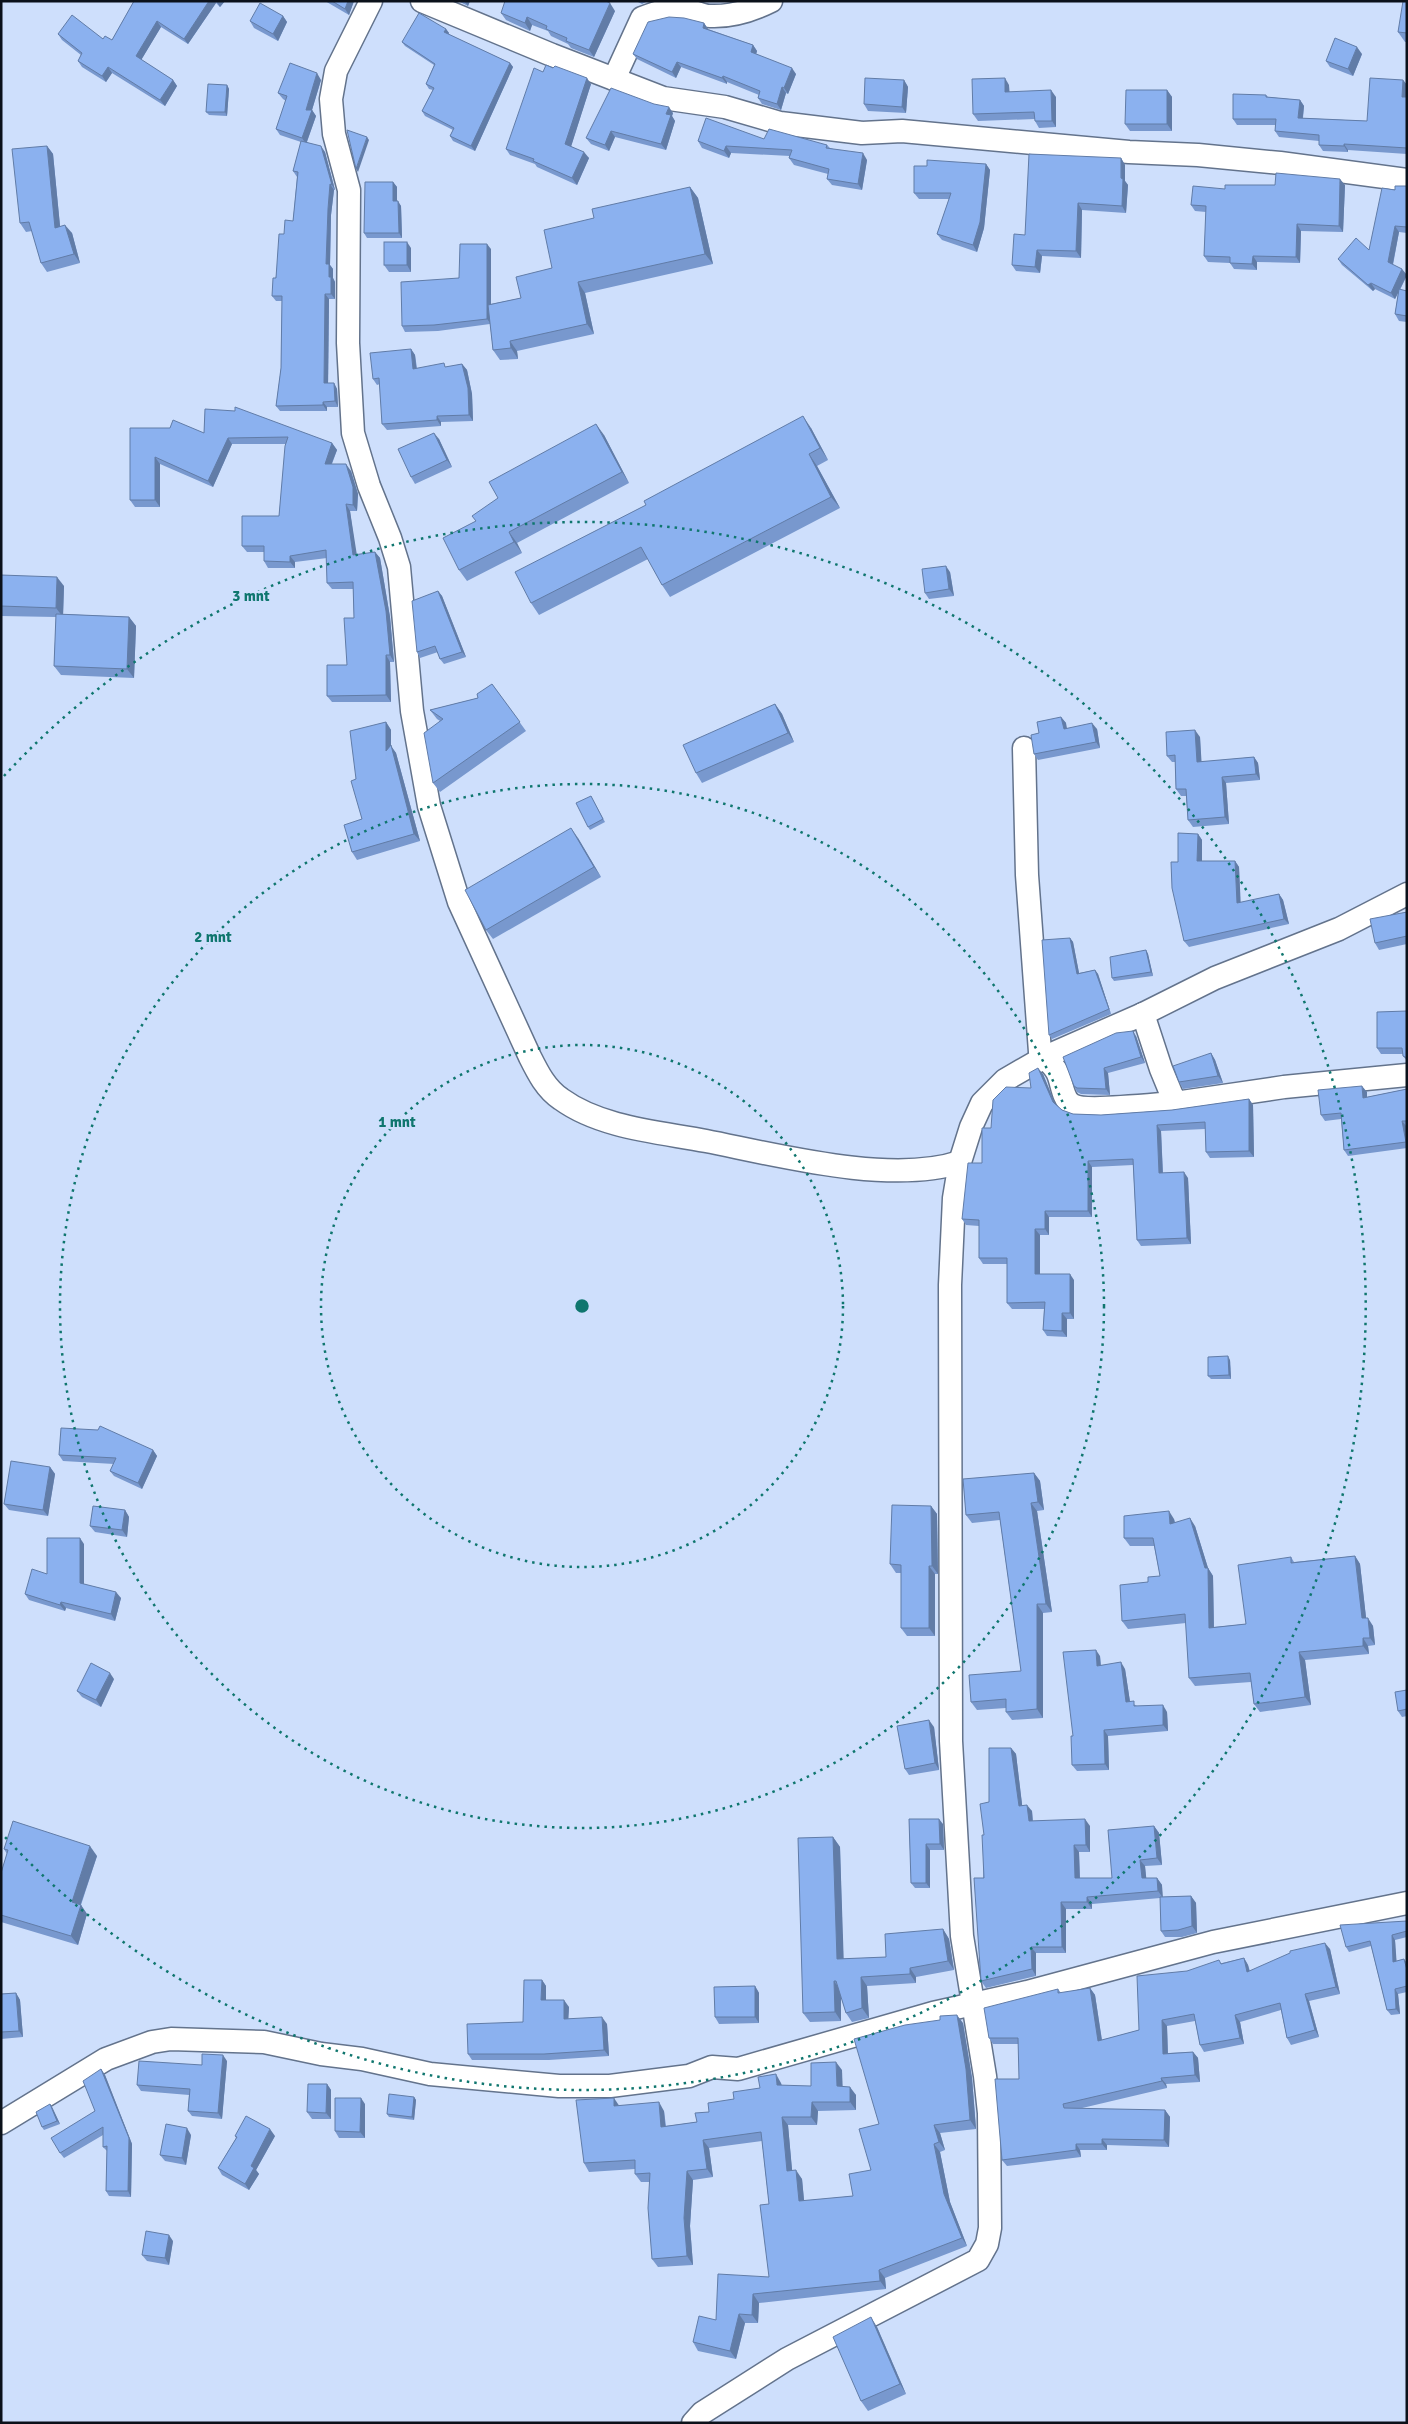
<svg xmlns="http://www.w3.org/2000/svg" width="1408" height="2424" viewBox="0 0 1408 2424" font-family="Signika,sans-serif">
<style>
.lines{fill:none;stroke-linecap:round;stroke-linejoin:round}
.minor-casing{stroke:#63738c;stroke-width:25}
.minor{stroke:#fff;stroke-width:22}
.wall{fill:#7898ce}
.shaded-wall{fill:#617ca7}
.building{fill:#8bb1ef;stroke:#617ca7}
.ring{fill:none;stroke:#0f766e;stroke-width:2.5;stroke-dasharray:2.5 5}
.centre{fill:#0f766e;stroke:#cedffc;stroke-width:2.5}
.ring-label{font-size:15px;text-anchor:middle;font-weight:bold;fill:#0f766e;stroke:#cedffc;stroke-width:5;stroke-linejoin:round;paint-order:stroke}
</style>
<rect width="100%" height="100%" fill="#cedffc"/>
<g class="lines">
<defs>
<g id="minor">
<path d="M 371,1 L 336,71 L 331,99 L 334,134 L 349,190 L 348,343 L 353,433 L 369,486 L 390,538 L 399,567 L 412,711 L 429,806 L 459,902 L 530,1057 C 538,1073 546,1089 561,1099 C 601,1128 659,1132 706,1141 C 777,1155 891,1185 960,1162"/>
<path d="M 422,1 L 552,55 L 663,98 L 725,107 L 780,123 L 862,133 L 902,131 L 1129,152 L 1198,155 L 1280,163 L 1407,180"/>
<path d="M 614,79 L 642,18 C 660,11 672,7 691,11 C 697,13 704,16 710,16 C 731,17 753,10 771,1"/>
<path d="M 1024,748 L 1027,875 L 1040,1052 C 1045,1059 1053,1064 1057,1072 C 1062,1081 1062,1098 1071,1104 C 1083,1113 1157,1104 1175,1103"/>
<path d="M 1143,1014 L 1161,1069 L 1175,1103 L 1284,1087 L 1407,1075"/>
<path d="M 1,2123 L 106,2059 L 152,2042 L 171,2039 L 264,2042 L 321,2054 L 362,2059 L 430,2074 L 559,2086 L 610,2086 L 689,2076 L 712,2067 L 738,2069 L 933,2013 L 1027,1992 L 1213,1942 L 1407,1903"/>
<path d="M 693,2423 L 702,2413 L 787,2359 L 978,2260 L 987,2244 L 990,2228 L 989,2113 L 985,2076 L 962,1936 L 951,1741 L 950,1285 L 954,1198 L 960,1162 L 971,1127 L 982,1103 L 1005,1080 L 1045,1057 L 1143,1014 L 1215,978 L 1339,929 L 1407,894"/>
</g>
</defs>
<use href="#minor" class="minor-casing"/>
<use href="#minor" class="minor"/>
</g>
<g class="wall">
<path d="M 134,1 L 225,1 L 220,7 L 216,3 L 188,44 L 161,27 L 141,60 L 173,80 L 177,86 L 165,106 L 112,73 L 106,82 L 82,67 L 78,61 L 81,55 L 62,40 L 58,34 L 112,40 Z"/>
<path d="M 325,1 L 354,1 L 349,15 Z"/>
<path d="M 458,1 L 470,1 L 468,6 Z"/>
<path d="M 636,1 L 648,1 L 642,4 Z"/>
<path d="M 1407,1 L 1407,42 L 1405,42 L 1398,32 Z"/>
<path d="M 615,11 L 594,57 L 571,48 L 568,44 L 551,36 L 548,31 L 532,25 L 530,31 L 506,20 L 501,13 Z"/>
<path d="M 283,16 L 287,22 L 278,41 L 254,28 L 250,21 Z"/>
<path d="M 704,23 L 708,29 L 753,45 L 757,51 L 756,54 L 796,74 L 788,94 L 786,93 L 781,110 L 762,104 L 758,98 L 759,95 L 727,82 L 727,84 L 681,67 L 676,78 L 637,59 L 633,54 Z"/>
<path d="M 446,29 L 449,33 L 448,34 L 510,63 L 513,67 L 475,151 L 453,141 L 450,136 L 453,130 L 425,116 L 422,111 L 433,90 L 429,89 L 426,84 L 434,65 L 405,46 L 402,42 Z"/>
<path d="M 1362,54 L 1353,76 L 1330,67 L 1326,61 Z"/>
<path d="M 543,72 L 591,84 L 571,146 L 589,158 L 577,185 L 537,167 L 535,164 L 510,155 L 506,149 Z"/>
<path d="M 321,80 L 312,110 L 316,116 L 307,142 L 325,152 L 335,190 L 334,190 L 331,215 L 330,265 L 333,269 L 333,278 L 335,282 L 335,299 L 329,299 L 328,383 L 334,383 L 337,389 L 338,407 L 327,407 L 327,411 L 280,411 L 276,406 L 281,368 L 282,301 L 276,301 L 272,296 L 284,234 L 293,221 L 297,177 L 293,171 L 301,142 L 280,135 L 276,129 L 286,101 L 283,99 L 278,93 Z"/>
<path d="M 904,80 L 908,87 L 906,113 L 868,111 L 864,104 Z"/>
<path d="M 1403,80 L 1407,85 L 1407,154 L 1348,150 L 1348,152 L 1323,151 L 1319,145 L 1319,141 L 1279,137 L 1275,131 L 1275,125 L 1237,125 L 1233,119 L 1266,95 L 1268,97 L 1300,100 L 1304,106 L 1303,118 L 1367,121 Z"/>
<path d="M 227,85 L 229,89 L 227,116 L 209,115 L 206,112 Z"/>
<path d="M 1009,85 L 1009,92 L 1056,97 L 1056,127 L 1039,128 L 1035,121 L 1035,119 L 978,121 L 973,114 Z"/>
<path d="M 1167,90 L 1172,97 L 1172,131 L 1130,131 L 1125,124 Z"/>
<path d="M 673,113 L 672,116 L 675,121 L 666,150 L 615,137 L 609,151 L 591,144 L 586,138 Z"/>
<path d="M 764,139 L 827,145 L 830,148 L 867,160 L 862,190 L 832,185 L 827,179 L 828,174 L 794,165 L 789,158 L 790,156 L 731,153 L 729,158 L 702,148 L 698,141 Z"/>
<path d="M 47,146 L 53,154 L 60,226 L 72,233 L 80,263 L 47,272 L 41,263 L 32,231 L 26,232 L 20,223 Z"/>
<path d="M 1121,158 L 1125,165 L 1125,181 L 1128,185 L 1126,213 L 1082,210 L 1081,258 L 1042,256 L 1040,273 L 1016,271 L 1012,265 L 1025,235 Z"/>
<path d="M 986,164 L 990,170 L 984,228 L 977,252 L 942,240 L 937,234 L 949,199 L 919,199 L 914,193 L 927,166 Z"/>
<path d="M 393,182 L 397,187 L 397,201 L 401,206 L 402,238 L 367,238 L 364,233 Z"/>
<path d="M 1345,185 L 1343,232 L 1301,231 L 1300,263 L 1257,262 L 1257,270 L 1234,269 L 1230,263 L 1208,262 L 1204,256 L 1206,212 L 1195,211 L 1191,205 L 1225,189 Z"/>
<path d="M 1407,186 L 1407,233 L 1399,232 L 1393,265 L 1407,275 L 1400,290 L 1407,291 L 1407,322 L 1399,321 L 1395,314 L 1398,293 L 1395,299 L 1375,289 L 1373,291 L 1342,265 L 1338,259 L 1369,250 L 1395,190 Z"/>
<path d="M 690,187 L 698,198 L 713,264 L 585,293 L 594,334 L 517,351 L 518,359 L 500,360 L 493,350 L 490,324 L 438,331 L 405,332 L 402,326 L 459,278 L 491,249 L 491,304 L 521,298 L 552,268 L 594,218 Z"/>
<path d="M 411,248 L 411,272 L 389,272 L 384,265 Z"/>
<path d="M 411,349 L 415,355 L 417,368 L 447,367 L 462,364 L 467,370 L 472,394 L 473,421 L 441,422 L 441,426 L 387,430 L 382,424 L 380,384 L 377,385 L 373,379 Z"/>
<path d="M 205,409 L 332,443 L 337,450 L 332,464 L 351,471 L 358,494 L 357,511 L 350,511 L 356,555 L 375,552 L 380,558 L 390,617 L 394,662 L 390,662 L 391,702 L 332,702 L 327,696 L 347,665 L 354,618 L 353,589 L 332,589 L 327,583 L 327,558 L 295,562 L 295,568 L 268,568 L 264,561 L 264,552 L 247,552 L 242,546 L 279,516 L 286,444 L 232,444 L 213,487 L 160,464 L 160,507 L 135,507 L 130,500 L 130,428 L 204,433 Z"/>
<path d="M 811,428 L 828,460 L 817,466 L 840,508 L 670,597 L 662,585 L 648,559 L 539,615 L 531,603 Z"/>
<path d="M 604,435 L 629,483 L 517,543 L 522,553 L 467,581 L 459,570 L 476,521 L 498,498 Z"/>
<path d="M 439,439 L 452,467 L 415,484 L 411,477 Z"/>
<path d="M 950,572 L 954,596 L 929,599 L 925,593 Z"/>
<path d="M 1,575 L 64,586 L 63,614 L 129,617 L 136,626 L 134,678 L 61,675 L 54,666 L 56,617 L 1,616 Z"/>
<path d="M 438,591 L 442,596 L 466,657 L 444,664 L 440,659 L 438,652 L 420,658 L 417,652 Z"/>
<path d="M 492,684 L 526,731 L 440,792 L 433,783 L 440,721 L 437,719 L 430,710 L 478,698 Z"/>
<path d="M 775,704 L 782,714 L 794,742 L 702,783 L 696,773 Z"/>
<path d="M 1061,717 L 1066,723 L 1066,728 L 1097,729 L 1100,748 L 1038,760 L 1034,754 L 1039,733 Z"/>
<path d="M 386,722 L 391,730 L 391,746 L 396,753 L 420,841 L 357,860 L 352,852 L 362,819 L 356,779 Z"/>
<path d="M 1200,737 L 1201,762 L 1254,757 L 1258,763 L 1260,780 L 1226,783 L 1229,824 L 1193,827 L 1188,820 L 1186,796 L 1181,796 L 1176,789 L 1175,762 L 1172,762 L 1167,756 Z"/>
<path d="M 591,796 L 605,822 L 590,830 L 588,827 Z"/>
<path d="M 1198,834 L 1202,840 L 1202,861 L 1235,861 L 1239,867 L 1240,903 L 1279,894 L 1283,900 L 1289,924 L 1189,947 L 1184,941 L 1178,862 Z"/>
<path d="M 578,838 L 601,877 L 493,939 L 486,930 Z"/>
<path d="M 1407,912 L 1407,944 L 1379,950 L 1375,943 Z"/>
<path d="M 1070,938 L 1073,942 L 1079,973 L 1095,970 L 1098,974 L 1111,1014 L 1052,1039 L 1049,1035 Z"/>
<path d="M 1146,950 L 1148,954 L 1153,976 L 1114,981 L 1112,978 Z"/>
<path d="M 1407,1011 L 1407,1061 L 1403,1056 L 1403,1054 L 1381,1054 L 1377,1048 Z"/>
<path d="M 1136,1036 L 1145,1063 L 1108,1073 L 1110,1095 L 1081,1094 L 1077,1092 L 1074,1086 Z"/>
<path d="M 1211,1053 L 1215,1060 L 1223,1083 L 1183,1089 L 1179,1082 Z"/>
<path d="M 1043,1074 L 1055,1105 L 1062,1110 L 1073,1114 L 1101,1115 L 1172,1110 L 1249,1099 L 1253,1105 L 1254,1157 L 1210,1158 L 1206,1152 L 1205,1129 L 1161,1131 L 1163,1173 L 1188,1178 L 1191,1244 L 1141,1246 L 1137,1240 L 1133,1165 L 1092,1167 L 1092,1217 L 1049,1217 L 1049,1235 L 1040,1235 L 1040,1274 L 1074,1280 L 1074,1319 L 1067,1319 L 1067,1337 L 1047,1336 L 1043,1330 L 1044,1309 L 1012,1309 L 1007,1303 L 1007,1264 L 983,1264 L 979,1258 L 979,1226 L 966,1225 L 962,1219 L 982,1163 L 1031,1088 Z"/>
<path d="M 1407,1089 L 1407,1148 L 1348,1156 L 1344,1150 L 1341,1119 L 1325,1121 L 1321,1115 L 1367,1092 L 1367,1097 Z"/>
<path d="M 1230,1360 L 1231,1379 L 1211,1379 L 1208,1376 Z"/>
<path d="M 153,1450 L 157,1456 L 142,1489 L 114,1476 L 110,1471 L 114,1464 L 63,1461 L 59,1455 Z"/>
<path d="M 50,1467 L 55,1474 L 48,1516 L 9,1510 L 4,1504 Z"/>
<path d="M 1034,1473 L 1040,1481 L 1044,1510 L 1037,1511 L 1052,1612 L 1043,1613 L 1043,1718 L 1012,1720 L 1006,1712 L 1006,1708 L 977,1710 L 971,1702 L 1021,1671 L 1000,1520 L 972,1523 L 966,1515 Z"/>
<path d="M 931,1506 L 937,1514 L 938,1574 L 935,1574 L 935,1636 L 907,1636 L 901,1628 L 901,1573 L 896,1573 L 890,1564 Z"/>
<path d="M 125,1510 L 129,1517 L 127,1537 L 95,1532 L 90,1526 Z"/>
<path d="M 1174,1519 L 1175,1522 L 1195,1526 L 1208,1568 L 1213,1576 L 1214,1627 L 1246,1624 L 1291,1557 L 1294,1562 L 1355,1556 L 1360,1564 L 1366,1618 L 1373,1626 L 1375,1645 L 1368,1646 L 1369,1654 L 1305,1660 L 1311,1705 L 1260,1712 L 1254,1704 L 1251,1682 L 1195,1686 L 1189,1678 L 1186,1623 L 1128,1629 L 1122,1621 L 1148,1582 L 1160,1576 L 1154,1546 L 1130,1546 L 1124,1538 Z"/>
<path d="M 84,1544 L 84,1584 L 121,1598 L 115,1621 L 66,1608 L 65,1611 L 29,1600 L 25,1594 L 47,1574 Z"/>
<path d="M 1100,1656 L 1101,1665 L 1125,1669 L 1130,1702 L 1137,1706 L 1167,1712 L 1168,1731 L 1108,1736 L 1109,1770 L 1077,1771 L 1072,1765 L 1073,1736 Z"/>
<path d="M 114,1679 L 101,1707 L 82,1697 L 77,1691 Z"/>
<path d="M 1407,1690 L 1407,1716 L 1402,1717 L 1398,1711 Z"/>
<path d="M 934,1727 L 939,1770 L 909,1775 L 905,1769 Z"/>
<path d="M 1011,1748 L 1016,1754 L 1022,1805 L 1032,1811 L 1033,1821 L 1090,1826 L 1090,1852 L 1079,1852 L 1080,1878 L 1112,1878 L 1154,1826 L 1159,1833 L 1162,1865 L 1145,1866 L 1146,1878 L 1157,1878 L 1162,1885 L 1162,1897 L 1191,1896 L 1196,1903 L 1197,1933 L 1182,1937 L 1165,1937 L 1161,1931 L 1160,1898 L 1092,1904 L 1092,1909 L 1066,1909 L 1066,1953 L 1036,1953 L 1036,1976 L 986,1988 L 981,1981 L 984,1835 L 989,1802 Z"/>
<path d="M 909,1819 L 943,1824 L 944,1850 L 930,1850 L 930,1888 L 915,1888 L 911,1883 Z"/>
<path d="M 833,1837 L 840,1847 L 843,1959 L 886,1957 L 943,1929 L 949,1939 L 954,1970 L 916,1977 L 916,1983 L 867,1986 L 869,2018 L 852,2022 L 846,2013 L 841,1996 L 841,2021 L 810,2022 L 803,2013 Z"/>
<path d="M 4,1849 L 97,1856 L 81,1905 L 87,1914 L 78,1945 L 1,1922 L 1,1873 L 7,1854 Z"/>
<path d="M 1407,1921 L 1407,1937 L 1395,1940 L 1396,1961 L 1404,1959 L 1407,1963 L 1407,1992 L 1398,1994 L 1400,2014 L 1391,2015 L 1387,2010 L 1371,1946 L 1349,1952 L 1346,1947 Z"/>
<path d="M 1330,1949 L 1340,1994 L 1309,2001 L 1319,2037 L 1291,2045 L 1287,2038 L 1281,2010 L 1240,2022 L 1244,2044 L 1204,2052 L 1200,2045 L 1195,2021 L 1167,2026 L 1168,2053 L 1193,2052 L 1198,2058 L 1200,2082 L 1166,2084 L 1167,2088 L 1078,2109 L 1165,2110 L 1170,2117 L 1169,2147 L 1107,2145 L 1107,2150 L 1080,2150 L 1081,2157 L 1007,2166 L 1002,2160 L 1019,2079 L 1019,2044 L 993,2044 L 989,2038 L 1058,1989 L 1061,1993 L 1090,1988 L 1095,1995 L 1102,2040 L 1139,2030 L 1187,1971 L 1244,1958 L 1248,1965 L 1250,1971 Z"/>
<path d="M 542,1980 L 546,1986 L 546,2000 L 569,2007 L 568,2019 L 607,2024 L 609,2056 L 549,2060 L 472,2060 L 468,2054 L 523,2022 Z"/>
<path d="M 755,1986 L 759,1993 L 759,2023 L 719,2024 L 715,2017 Z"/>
<path d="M 16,1993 L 20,2000 L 23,2037 L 1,2039 L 1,1994 Z"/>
<path d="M 963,2023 L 972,2078 L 976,2129 L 940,2133 L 945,2150 L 940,2152 L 950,2202 L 967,2246 L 885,2278 L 886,2289 L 759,2303 L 758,2323 L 745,2323 L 736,2359 L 698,2351 L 693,2342 L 716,2320 L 769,2277 L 769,2204 L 762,2141 L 709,2148 L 713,2177 L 693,2180 L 690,2226 L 693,2265 L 658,2267 L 652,2259 L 650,2182 L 641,2182 L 635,2174 L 635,2169 L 589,2172 L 584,2163 L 619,2105 L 664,2111 L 666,2126 L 697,2122 L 709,2112 L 760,2088 L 781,2083 L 782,2086 L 811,2086 L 842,2070 L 842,2086 L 856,2095 L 856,2110 L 818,2111 L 817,2125 L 788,2125 L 792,2171 L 802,2179 L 804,2201 L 853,2196 L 871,2170 L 879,2124 Z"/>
<path d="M 227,2061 L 222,2119 L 192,2116 L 188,2111 L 189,2095 L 141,2091 L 137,2085 L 202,2065 Z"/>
<path d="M 101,2069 L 105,2075 L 132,2144 L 131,2197 L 109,2196 L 106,2191 L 107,2151 L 103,2147 L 103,2135 L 64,2158 L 60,2153 L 95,2111 Z"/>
<path d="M 327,2084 L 331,2090 L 331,2119 L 312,2119 L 307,2112 Z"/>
<path d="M 414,2097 L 416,2100 L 414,2120 L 389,2117 L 387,2114 Z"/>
<path d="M 50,2104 L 52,2107 L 60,2124 L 44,2130 L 42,2127 Z"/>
<path d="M 365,2104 L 365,2138 L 339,2138 L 335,2131 Z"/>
<path d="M 191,2135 L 186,2165 L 165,2161 L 160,2155 Z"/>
<path d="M 235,2136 L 275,2136 L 256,2170 L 259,2174 L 249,2190 L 222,2175 L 218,2168 L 236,2138 Z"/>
<path d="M 173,2241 L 169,2265 L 147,2261 L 142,2255 Z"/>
<path d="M 877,2327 L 906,2394 L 868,2411 L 861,2401 Z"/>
</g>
<g class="shaded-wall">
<path d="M 209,1 L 215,1 L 216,3 L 188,44 L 184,39 Z"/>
<path d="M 216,1 L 225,1 L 220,7 Z"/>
<path d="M 348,1 L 354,1 L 349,15 L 345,9 Z"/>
<path d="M 464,1 L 470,1 L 468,6 Z"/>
<path d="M 610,3 L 615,11 L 594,57 L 589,50 Z"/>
<path d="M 283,16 L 287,22 L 278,41 L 273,34 Z"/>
<path d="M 527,17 L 532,25 L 530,31 L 525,23 Z"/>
<path d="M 157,21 L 161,27 L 140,62 L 136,56 Z"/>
<path d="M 704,23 L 708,29 L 707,34 L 703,28 Z"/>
<path d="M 446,29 L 449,33 L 447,37 L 444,32 Z"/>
<path d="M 753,45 L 757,51 L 755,58 L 751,52 Z"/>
<path d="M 1357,47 L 1362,54 L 1353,76 L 1348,69 Z"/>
<path d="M 677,62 L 681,67 L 676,78 L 672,72 Z"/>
<path d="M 510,63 L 513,67 L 475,151 L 471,146 Z"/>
<path d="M 108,67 L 112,73 L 106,82 L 102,76 Z"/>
<path d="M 792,68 L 796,74 L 788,94 L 784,88 Z"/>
<path d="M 317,73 L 321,80 L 312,110 L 316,116 L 306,144 L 302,138 L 306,110 Z"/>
<path d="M 723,76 L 727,82 L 727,84 L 722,78 Z"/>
<path d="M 587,78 L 591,84 L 570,150 L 565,144 Z"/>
<path d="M 1005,78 L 1009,85 L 1010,98 L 1005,92 Z"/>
<path d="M 173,80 L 177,86 L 165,106 L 160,100 Z"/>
<path d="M 904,80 L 908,87 L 906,113 L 902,107 Z"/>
<path d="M 1403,80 L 1407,85 L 1406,103 L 1402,97 Z"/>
<path d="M 227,85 L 229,89 L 227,116 L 225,112 Z"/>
<path d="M 782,87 L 786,93 L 781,110 L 777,104 Z"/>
<path d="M 1051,90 L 1056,97 L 1056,127 L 1052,121 Z"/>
<path d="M 1167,90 L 1172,97 L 1172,131 L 1167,124 Z"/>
<path d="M 1300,100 L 1304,106 L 1302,124 L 1298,118 Z"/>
<path d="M 669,107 L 673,113 L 672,116 L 675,121 L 666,150 L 661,144 L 666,114 Z"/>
<path d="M 611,131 L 615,137 L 609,151 L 605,145 Z"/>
<path d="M 367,137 L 369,140 L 358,172 L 356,169 Z"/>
<path d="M 1344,144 L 1348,150 L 1348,152 L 1344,146 Z"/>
<path d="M 47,146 L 53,154 L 61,236 L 55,228 Z"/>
<path d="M 321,146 L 325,152 L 335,190 L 332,185 Z"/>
<path d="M 726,146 L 731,153 L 729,158 L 724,151 Z"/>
<path d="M 584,152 L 589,158 L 577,185 L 572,178 Z"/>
<path d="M 863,153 L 867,160 L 862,190 L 858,184 Z"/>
<path d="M 1121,158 L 1125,165 L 1125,181 L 1128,185 L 1126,213 L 1122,206 Z"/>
<path d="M 986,164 L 990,170 L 984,228 L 977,252 L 973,245 Z"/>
<path d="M 1340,179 L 1345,185 L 1343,232 L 1339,226 Z"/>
<path d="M 393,182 L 397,187 L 397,206 L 393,201 Z"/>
<path d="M 330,184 L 334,190 L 331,215 L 330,265 L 333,269 L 333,278 L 335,282 L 335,299 L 331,294 L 326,264 L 328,209 Z"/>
<path d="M 690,187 L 698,198 L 713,264 L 705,254 Z"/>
<path d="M 398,201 L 401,206 L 402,238 L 399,233 Z"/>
<path d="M 1078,203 L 1082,210 L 1081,258 L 1076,251 Z"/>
<path d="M 1297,224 L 1301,231 L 1300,263 L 1296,257 Z"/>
<path d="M 65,225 L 72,233 L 80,263 L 74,254 Z"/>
<path d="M 1395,226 L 1399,232 L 1392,268 L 1388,262 Z"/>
<path d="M 407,242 L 411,248 L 411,272 L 407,265 Z"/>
<path d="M 487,244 L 491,249 L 491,324 L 487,319 Z"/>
<path d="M 1037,250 L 1042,256 L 1040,273 L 1035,267 Z"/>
<path d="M 1253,256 L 1257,262 L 1257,270 L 1252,264 Z"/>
<path d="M 1402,269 L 1407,275 L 1395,299 L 1391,293 Z"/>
<path d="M 578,282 L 585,293 L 594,334 L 587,324 Z"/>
<path d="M 1371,283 L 1375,289 L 1373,291 L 1368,285 Z"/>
<path d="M 325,294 L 329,299 L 328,389 L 324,383 Z"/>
<path d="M 510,341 L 517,351 L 518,359 L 511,348 Z"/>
<path d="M 411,349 L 415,355 L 417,375 L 413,369 Z"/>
<path d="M 462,364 L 467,370 L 472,394 L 473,421 L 469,415 Z"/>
<path d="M 334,383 L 337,389 L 338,407 L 335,401 Z"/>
<path d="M 323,402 L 327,407 L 327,411 L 323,405 Z"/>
<path d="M 437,416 L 441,422 L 441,426 L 437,420 Z"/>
<path d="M 803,416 L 811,428 L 828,460 L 820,448 Z"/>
<path d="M 596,424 L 604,435 L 629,483 L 622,472 Z"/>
<path d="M 434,433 L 439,439 L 452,467 L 447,460 Z"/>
<path d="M 228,438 L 232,444 L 213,487 L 208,481 Z"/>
<path d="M 332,443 L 337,450 L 329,470 L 325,464 Z"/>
<path d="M 809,454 L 817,466 L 840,508 L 831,497 Z"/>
<path d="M 155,457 L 160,464 L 160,507 L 155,500 Z"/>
<path d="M 346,464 L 351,471 L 358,494 L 357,511 L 353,505 Z"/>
<path d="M 346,504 L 350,511 L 358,562 L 353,555 Z"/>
<path d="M 509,532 L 517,543 L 522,553 L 514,542 Z"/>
<path d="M 375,552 L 380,558 L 390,617 L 394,662 L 390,655 Z"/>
<path d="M 290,556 L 295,562 L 295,568 L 290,562 Z"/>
<path d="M 946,566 L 950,572 L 954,596 L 949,589 Z"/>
<path d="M 57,577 L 64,586 L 63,617 L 56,608 Z"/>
<path d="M 438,591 L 442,596 L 466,657 L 462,652 Z"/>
<path d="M 129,617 L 136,626 L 134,678 L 127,669 Z"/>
<path d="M 386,655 L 390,662 L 391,702 L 386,695 Z"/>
<path d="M 775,704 L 782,714 L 794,742 L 788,733 Z"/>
<path d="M 1061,717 L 1066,723 L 1068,734 L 1064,729 Z"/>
<path d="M 386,722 L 391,730 L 391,746 L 396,753 L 420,841 L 414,834 L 386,751 Z"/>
<path d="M 1092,723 L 1097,729 L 1100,748 L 1096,742 Z"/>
<path d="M 1195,730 L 1200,737 L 1202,769 L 1197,762 Z"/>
<path d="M 1254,757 L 1258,763 L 1260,780 L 1256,774 Z"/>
<path d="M 1222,777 L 1226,783 L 1229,824 L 1225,817 Z"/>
<path d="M 571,828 L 578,838 L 601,877 L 594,867 Z"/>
<path d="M 1198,834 L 1202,840 L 1202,867 L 1197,861 Z"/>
<path d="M 1235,861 L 1239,867 L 1241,909 L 1237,903 Z"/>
<path d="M 1279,894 L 1283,900 L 1289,924 L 1284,919 Z"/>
<path d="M 1070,938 L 1073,942 L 1080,978 L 1077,974 Z"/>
<path d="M 1146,950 L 1148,954 L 1153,976 L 1151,972 Z"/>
<path d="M 1095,970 L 1098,974 L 1111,1014 L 1109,1009 Z"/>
<path d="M 1133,1031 L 1136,1036 L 1145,1063 L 1141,1057 Z"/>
<path d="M 1211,1053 L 1215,1060 L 1223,1083 L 1218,1076 Z"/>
<path d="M 1038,1068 L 1043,1074 L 1057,1108 L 1053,1102 Z"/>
<path d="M 1104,1068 L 1108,1073 L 1110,1095 L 1106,1089 Z"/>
<path d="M 1362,1086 L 1367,1092 L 1367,1104 L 1363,1098 Z"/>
<path d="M 1249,1099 L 1253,1105 L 1254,1157 L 1249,1151 Z"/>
<path d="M 1402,1121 L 1407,1127 L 1407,1142 L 1406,1142 Z"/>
<path d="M 1157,1125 L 1161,1131 L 1163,1179 L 1159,1173 Z"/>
<path d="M 1088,1161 L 1092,1167 L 1092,1217 L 1088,1211 Z"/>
<path d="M 1184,1172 L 1188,1178 L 1191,1244 L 1187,1238 Z"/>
<path d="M 1045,1211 L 1049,1217 L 1049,1235 L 1045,1229 Z"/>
<path d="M 1035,1229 L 1040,1235 L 1040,1280 L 1035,1274 Z"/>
<path d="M 1070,1274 L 1074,1280 L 1074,1319 L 1070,1313 Z"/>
<path d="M 1062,1313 L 1067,1319 L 1067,1337 L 1062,1331 Z"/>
<path d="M 1228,1356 L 1230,1360 L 1231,1379 L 1229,1375 Z"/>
<path d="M 153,1450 L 157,1456 L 142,1489 L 138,1483 Z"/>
<path d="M 50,1467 L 55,1474 L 48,1516 L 43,1510 Z"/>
<path d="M 1034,1473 L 1040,1481 L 1044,1510 L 1038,1502 Z"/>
<path d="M 1031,1503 L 1037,1511 L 1052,1612 L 1046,1604 Z"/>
<path d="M 931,1506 L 937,1514 L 938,1574 L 932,1566 Z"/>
<path d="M 125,1510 L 129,1517 L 127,1537 L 122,1530 Z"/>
<path d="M 1169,1511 L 1174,1519 L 1176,1531 L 1170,1524 Z"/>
<path d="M 1190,1518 L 1195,1526 L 1208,1568 L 1213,1576 L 1214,1636 L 1209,1628 L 1205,1568 Z"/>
<path d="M 80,1538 L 84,1544 L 84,1589 L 80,1583 Z"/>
<path d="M 1355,1556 L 1360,1564 L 1367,1626 L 1362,1618 Z"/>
<path d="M 929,1566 L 935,1574 L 935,1636 L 929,1628 Z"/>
<path d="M 116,1592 L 121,1598 L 115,1621 L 111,1614 Z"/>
<path d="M 61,1602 L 66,1608 L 65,1611 L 60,1605 Z"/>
<path d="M 1037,1604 L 1043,1613 L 1043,1718 L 1037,1709 Z"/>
<path d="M 1368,1618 L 1373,1626 L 1375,1645 L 1370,1638 Z"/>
<path d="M 1363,1638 L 1368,1646 L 1369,1654 L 1363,1646 Z"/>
<path d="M 1096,1650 L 1100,1656 L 1101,1672 L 1097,1666 Z"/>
<path d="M 1299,1652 L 1305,1660 L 1311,1705 L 1305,1697 Z"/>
<path d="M 1121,1662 L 1125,1669 L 1131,1708 L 1126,1702 Z"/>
<path d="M 110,1673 L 114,1679 L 101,1707 L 96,1700 Z"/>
<path d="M 1163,1705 L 1167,1712 L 1168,1731 L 1163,1725 Z"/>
<path d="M 929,1720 L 934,1727 L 939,1770 L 935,1763 Z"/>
<path d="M 1104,1730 L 1108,1736 L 1109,1770 L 1105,1764 Z"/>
<path d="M 1011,1748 L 1016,1754 L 1023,1812 L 1019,1806 Z"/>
<path d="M 1027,1805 L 1032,1811 L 1033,1828 L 1029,1821 Z"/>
<path d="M 939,1819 L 943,1824 L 944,1850 L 940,1844 Z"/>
<path d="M 1085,1819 L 1090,1826 L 1090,1852 L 1086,1845 Z"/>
<path d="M 1154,1826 L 1159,1833 L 1162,1865 L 1157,1858 Z"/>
<path d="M 833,1837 L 840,1847 L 844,1968 L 837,1959 Z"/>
<path d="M 926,1844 L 930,1850 L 930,1888 L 926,1883 Z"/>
<path d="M 1074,1845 L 1079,1852 L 1080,1885 L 1075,1878 Z"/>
<path d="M 90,1846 L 97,1856 L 78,1912 L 72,1902 Z"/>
<path d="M 1140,1860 L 1145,1866 L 1147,1885 L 1142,1878 Z"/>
<path d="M 1157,1878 L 1162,1885 L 1163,1898 L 1158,1891 Z"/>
<path d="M 1191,1896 L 1196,1903 L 1197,1933 L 1192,1926 Z"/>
<path d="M 1087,1897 L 1092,1904 L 1092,1909 L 1087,1902 Z"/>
<path d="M 1061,1902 L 1066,1909 L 1066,1953 L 1062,1947 Z"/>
<path d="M 81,1905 L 87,1914 L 78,1945 L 71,1936 Z"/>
<path d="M 943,1929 L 949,1939 L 954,1970 L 948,1961 Z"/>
<path d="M 1392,1935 L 1395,1940 L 1397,1967 L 1393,1962 Z"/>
<path d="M 1325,1943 L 1330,1949 L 1340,1994 L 1336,1987 Z"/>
<path d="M 1031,1947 L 1036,1953 L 1036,1976 L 1032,1969 Z"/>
<path d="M 1244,1958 L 1248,1965 L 1251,1978 L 1247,1972 Z"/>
<path d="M 910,1968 L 916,1977 L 916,1983 L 910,1974 Z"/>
<path d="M 861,1977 L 867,1986 L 869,2018 L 862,2008 Z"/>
<path d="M 542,1980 L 546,1986 L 546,2007 L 541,2000 Z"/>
<path d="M 834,1981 L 841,1991 L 841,2021 L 835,2012 Z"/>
<path d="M 755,1986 L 759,1993 L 759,2023 L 755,2017 Z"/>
<path d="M 1090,1988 L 1095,1995 L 1103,2048 L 1098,2041 Z"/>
<path d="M 1395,1989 L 1398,1994 L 1400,2014 L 1396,2009 Z"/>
<path d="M 16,1993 L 20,2000 L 23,2037 L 19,2031 Z"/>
<path d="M 1305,1994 L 1309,2001 L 1319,2037 L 1315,2030 Z"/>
<path d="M 564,2000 L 569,2007 L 568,2026 L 564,2019 Z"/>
<path d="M 957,2015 L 963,2023 L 972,2078 L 976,2129 L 970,2120 Z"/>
<path d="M 1235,2015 L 1240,2022 L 1244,2044 L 1240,2038 Z"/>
<path d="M 602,2017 L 607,2024 L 609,2056 L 604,2050 Z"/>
<path d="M 1162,2020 L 1167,2026 L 1168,2060 L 1163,2054 Z"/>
<path d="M 1193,2052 L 1198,2058 L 1200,2082 L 1195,2075 Z"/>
<path d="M 223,2055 L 227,2061 L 222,2119 L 218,2113 Z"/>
<path d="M 836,2062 L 842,2070 L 843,2095 L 837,2086 Z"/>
<path d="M 101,2069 L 105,2075 L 132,2144 L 131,2197 L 128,2191 Z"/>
<path d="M 776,2074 L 781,2083 L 783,2094 L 777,2085 Z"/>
<path d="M 1161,2078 L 1166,2084 L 1167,2088 L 1162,2081 Z"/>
<path d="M 327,2084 L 331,2090 L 331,2119 L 326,2113 Z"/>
<path d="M 850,2087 L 856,2095 L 856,2110 L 850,2102 Z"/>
<path d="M 414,2097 L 416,2100 L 414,2120 L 412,2117 Z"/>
<path d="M 361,2098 L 365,2104 L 365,2138 L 360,2132 Z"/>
<path d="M 614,2098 L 620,2107 L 614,2106 Z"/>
<path d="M 659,2102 L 664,2111 L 666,2135 L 661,2127 Z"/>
<path d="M 812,2102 L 818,2111 L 817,2125 L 811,2117 Z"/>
<path d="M 50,2104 L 52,2107 L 60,2124 L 57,2121 Z"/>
<path d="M 1165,2110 L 1170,2117 L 1169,2147 L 1164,2140 Z"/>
<path d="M 782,2117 L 788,2125 L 793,2180 L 787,2171 Z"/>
<path d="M 934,2125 L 940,2133 L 945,2150 L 939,2142 Z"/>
<path d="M 187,2128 L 191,2135 L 186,2165 L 182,2158 Z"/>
<path d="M 270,2129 L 275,2136 L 256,2170 L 259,2174 L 249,2190 L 245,2184 L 251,2166 Z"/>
<path d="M 1102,2139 L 1107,2145 L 1107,2150 L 1102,2144 Z"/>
<path d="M 703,2140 L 709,2148 L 713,2177 L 707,2169 Z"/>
<path d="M 934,2144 L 940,2152 L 950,2202 L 967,2246 L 962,2238 L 944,2194 Z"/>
<path d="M 1076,2144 L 1080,2150 L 1081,2157 L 1076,2150 Z"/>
<path d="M 796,2170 L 802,2179 L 805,2210 L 799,2201 Z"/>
<path d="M 687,2171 L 693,2180 L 690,2226 L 693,2265 L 687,2256 L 684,2218 Z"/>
<path d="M 169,2235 L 173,2241 L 169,2265 L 165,2258 Z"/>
<path d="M 879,2270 L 885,2278 L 886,2289 L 880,2281 Z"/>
<path d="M 753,2294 L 759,2303 L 758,2323 L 752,2315 Z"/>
<path d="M 739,2314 L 745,2323 L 736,2359 L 730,2351 Z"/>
<path d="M 871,2317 L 877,2327 L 906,2394 L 900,2384 Z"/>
</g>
<g class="building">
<path d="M 134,1 L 209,1 L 184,39 L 157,21 L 136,56 L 173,80 L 160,100 L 108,67 L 102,76 L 78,61 L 82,53 L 58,34 L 72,15 L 103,39 L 105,36 L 112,40 Z"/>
<path d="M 332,1 L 348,1 L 345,9 Z"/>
<path d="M 505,1 L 606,1 L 610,3 L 589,50 L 566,41 L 567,38 L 546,29 L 547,26 L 527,17 L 525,23 L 501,13 Z"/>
<path d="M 1403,1 L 1407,1 L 1407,33 L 1398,32 Z"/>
<path d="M 260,3 L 283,16 L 273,34 L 250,21 Z"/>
<path d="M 419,13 L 446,29 L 444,32 L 510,63 L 471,146 L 450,136 L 454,128 L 422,111 L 434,88 L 426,84 L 435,64 L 402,42 Z"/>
<path d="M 669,17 L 684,18 L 704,23 L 703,28 L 753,45 L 751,52 L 792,68 L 784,88 L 782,87 L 777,104 L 758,98 L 760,91 L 723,76 L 722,78 L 677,62 L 672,72 L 633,54 L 648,22 Z"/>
<path d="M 1335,38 L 1357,47 L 1348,69 L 1326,61 Z"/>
<path d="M 290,63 L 317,73 L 306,110 L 312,110 L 302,138 L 276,129 L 287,96 L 278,93 Z"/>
<path d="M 546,65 L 553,68 L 555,66 L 587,78 L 565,144 L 584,152 L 572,178 L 533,161 L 534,159 L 506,149 L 534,68 L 543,72 Z"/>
<path d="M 865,78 L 904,80 L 902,107 L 864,104 Z"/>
<path d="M 1005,78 L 1005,92 L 1051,90 L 1052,121 L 1035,121 L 1034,112 L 973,114 L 972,79 Z"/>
<path d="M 1370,78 L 1403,80 L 1402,97 L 1407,97 L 1407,148 L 1344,144 L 1344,146 L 1319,145 L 1319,135 L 1275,131 L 1276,119 L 1233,119 L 1233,94 L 1266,95 L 1266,97 L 1300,100 L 1298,118 L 1367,121 Z"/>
<path d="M 208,84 L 227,85 L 225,112 L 206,112 Z"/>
<path d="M 611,88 L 654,104 L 669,107 L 666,114 L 671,115 L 661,144 L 611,131 L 605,145 L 586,138 Z"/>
<path d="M 1126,90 L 1167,90 L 1167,124 L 1125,124 Z"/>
<path d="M 706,118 L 764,139 L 769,129 L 827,145 L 826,148 L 863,153 L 858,184 L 827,179 L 829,169 L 789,158 L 792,150 L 726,146 L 724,151 L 698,141 Z"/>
<path d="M 347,130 L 367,137 L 356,169 Z"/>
<path d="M 301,141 L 321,146 L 332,185 L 330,184 L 328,209 L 326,264 L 329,264 L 329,277 L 331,277 L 331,294 L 325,294 L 324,383 L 334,383 L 335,401 L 323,402 L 323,405 L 276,406 L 281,368 L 282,296 L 272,296 L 273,278 L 276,278 L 279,234 L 284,234 L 285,220 L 293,221 L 298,172 L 293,171 Z"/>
<path d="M 47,146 L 55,228 L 65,225 L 74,254 L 41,263 L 29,222 L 20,223 L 12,149 Z"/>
<path d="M 1029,154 L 1121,158 L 1121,178 L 1123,179 L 1122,206 L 1078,203 L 1076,251 L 1037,250 L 1035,267 L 1012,265 L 1014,234 L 1025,235 Z"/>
<path d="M 927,160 L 986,164 L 980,222 L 973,245 L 937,234 L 951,193 L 914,193 L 914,166 L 927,166 Z"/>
<path d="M 1276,173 L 1340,179 L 1339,226 L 1297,224 L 1296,257 L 1253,256 L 1252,264 L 1230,263 L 1230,257 L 1204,256 L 1206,206 L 1191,205 L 1193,186 L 1225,189 L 1225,185 L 1275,185 Z"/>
<path d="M 365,182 L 393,182 L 393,201 L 398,201 L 399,233 L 364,233 Z"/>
<path d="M 1395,186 L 1407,186 L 1407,227 L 1395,226 L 1388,262 L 1402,269 L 1391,293 L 1371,283 L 1368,285 L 1338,259 L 1356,238 L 1369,250 L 1382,188 L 1395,190 Z"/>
<path d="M 690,187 L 705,254 L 578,282 L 587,324 L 510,341 L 511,348 L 493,350 L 488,305 L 521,298 L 516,277 L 552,268 L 544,230 L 594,218 L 592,209 Z"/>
<rect x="384" y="242" width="23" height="23"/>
<path d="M 460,244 L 487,244 L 487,319 L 434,325 L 402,326 L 401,282 L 459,278 Z"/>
<path d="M 1399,289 L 1407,291 L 1407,316 L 1395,314 Z"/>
<path d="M 411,349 L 413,369 L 444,363 L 445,367 L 462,364 L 468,388 L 469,415 L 437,416 L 437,420 L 382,424 L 379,378 L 373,379 L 370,353 Z"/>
<path d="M 235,407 L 332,443 L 325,464 L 346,464 L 353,487 L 353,505 L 346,504 L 353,555 L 375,552 L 386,611 L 390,655 L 386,655 L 386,695 L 327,696 L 327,665 L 347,665 L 344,618 L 354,618 L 353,582 L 327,583 L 326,550 L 290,556 L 290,562 L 264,561 L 264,546 L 242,546 L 242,516 L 279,516 L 285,446 L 288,437 L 228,438 L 208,481 L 155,457 L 155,500 L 130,500 L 130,428 L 170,428 L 173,420 L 204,433 L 205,409 L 235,411 Z"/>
<path d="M 803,416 L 820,448 L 809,454 L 831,497 L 662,585 L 641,547 L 531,603 L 515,572 L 646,505 L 644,501 Z"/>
<path d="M 596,424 L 622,472 L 509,532 L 514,542 L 459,570 L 443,538 L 476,521 L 472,516 L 498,498 L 489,482 Z"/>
<path d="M 434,433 L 447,460 L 411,477 L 398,449 Z"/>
<path d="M 946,566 L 949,589 L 925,593 L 922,569 Z"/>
<path d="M 1,575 L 57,577 L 56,608 L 1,606 Z"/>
<path d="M 438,591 L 462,652 L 440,659 L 435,646 L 417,652 L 412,601 Z"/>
<path d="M 56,614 L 129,617 L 127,669 L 54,666 Z"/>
<path d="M 492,684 L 520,722 L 433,783 L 424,733 L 443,719 L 430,710 L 478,698 L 477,694 Z"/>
<path d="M 775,704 L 788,733 L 696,773 L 683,745 Z"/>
<path d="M 1061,717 L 1064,729 L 1092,723 L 1096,742 L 1034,754 L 1031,735 L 1039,733 L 1037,722 Z"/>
<path d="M 386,722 L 386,751 L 391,745 L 414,834 L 352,852 L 344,825 L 362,819 L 351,781 L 356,779 L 350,731 Z"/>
<path d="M 1195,730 L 1197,762 L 1254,757 L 1256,774 L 1222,777 L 1225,817 L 1188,820 L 1186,789 L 1176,789 L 1175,755 L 1167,756 L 1166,732 Z"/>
<path d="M 591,796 L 603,819 L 588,827 L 576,803 Z"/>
<path d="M 571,828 L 594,867 L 486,930 L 465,890 Z"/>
<path d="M 1178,833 L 1198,834 L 1197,861 L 1235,861 L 1237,903 L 1279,894 L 1284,919 L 1184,941 L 1172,888 L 1171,862 L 1178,862 Z"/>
<path d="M 1407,912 L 1407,936 L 1375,943 L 1370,919 Z"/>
<path d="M 1070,938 L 1077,974 L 1095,970 L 1109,1009 L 1049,1035 L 1042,940 Z"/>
<path d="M 1146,950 L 1151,972 L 1112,978 L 1110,957 Z"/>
<path d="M 1407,1011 L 1407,1058 L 1403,1056 L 1402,1048 L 1377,1048 L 1377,1012 Z"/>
<path d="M 1133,1031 L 1141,1057 L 1104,1068 L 1106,1089 L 1077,1088 L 1074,1086 L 1063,1057 L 1116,1033 Z"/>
<path d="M 1211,1053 L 1218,1076 L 1179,1082 L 1173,1066 Z"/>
<path d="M 1038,1068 L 1053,1102 L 1062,1110 L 1073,1114 L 1101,1115 L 1172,1110 L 1249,1099 L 1249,1151 L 1206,1152 L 1205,1122 L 1157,1125 L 1159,1173 L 1184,1172 L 1187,1238 L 1137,1240 L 1133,1159 L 1088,1161 L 1088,1211 L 1045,1211 L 1045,1229 L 1035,1229 L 1035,1274 L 1070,1274 L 1070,1313 L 1062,1313 L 1062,1331 L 1043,1330 L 1045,1302 L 1007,1303 L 1007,1258 L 979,1258 L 979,1220 L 962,1219 L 968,1163 L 982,1163 L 982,1128 L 991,1128 L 993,1100 L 1006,1087 L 1031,1088 L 1029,1073 Z"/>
<path d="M 1362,1086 L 1363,1098 L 1407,1089 L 1407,1121 L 1402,1121 L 1406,1142 L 1344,1150 L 1341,1113 L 1321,1115 L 1318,1090 Z"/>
<path d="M 1228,1356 L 1229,1375 L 1208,1376 L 1208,1357 Z"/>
<path d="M 100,1426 L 153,1450 L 138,1483 L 110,1471 L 116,1458 L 59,1455 L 61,1428 L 98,1430 Z"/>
<path d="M 11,1461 L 50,1467 L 43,1510 L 4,1504 Z"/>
<path d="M 1034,1473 L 1038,1502 L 1031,1503 L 1046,1604 L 1037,1604 L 1037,1709 L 1006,1712 L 1006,1699 L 971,1702 L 969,1675 L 1021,1671 L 999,1512 L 966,1515 L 963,1479 Z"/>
<path d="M 892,1505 L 931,1506 L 932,1566 L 929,1566 L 929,1628 L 901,1628 L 901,1565 L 890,1564 Z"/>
<path d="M 93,1506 L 125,1510 L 122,1530 L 90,1526 Z"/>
<path d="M 1169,1511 L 1170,1524 L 1190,1518 L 1205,1568 L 1208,1568 L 1209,1628 L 1246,1624 L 1238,1565 L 1291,1557 L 1291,1563 L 1355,1556 L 1362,1618 L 1368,1618 L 1370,1638 L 1363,1638 L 1363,1646 L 1299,1652 L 1305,1697 L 1254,1704 L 1250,1673 L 1189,1678 L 1185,1614 L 1122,1621 L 1120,1585 L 1148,1582 L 1148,1577 L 1160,1576 L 1153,1538 L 1124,1538 L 1124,1516 Z"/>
<path d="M 47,1538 L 80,1538 L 80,1583 L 116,1592 L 111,1614 L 61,1602 L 60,1605 L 25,1594 L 32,1569 L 47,1574 Z"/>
<path d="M 1096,1650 L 1097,1666 L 1121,1662 L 1126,1702 L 1134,1701 L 1134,1706 L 1163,1705 L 1163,1725 L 1104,1730 L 1105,1764 L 1072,1765 L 1071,1736 L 1073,1736 L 1063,1652 Z"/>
<path d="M 91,1663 L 110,1673 L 96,1700 L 77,1691 Z"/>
<path d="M 1407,1690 L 1407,1709 L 1398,1711 L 1395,1692 Z"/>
<path d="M 929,1720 L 935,1763 L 905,1769 L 897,1726 Z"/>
<path d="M 989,1748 L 1011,1748 L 1019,1806 L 1027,1805 L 1029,1821 L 1085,1819 L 1086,1845 L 1074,1845 L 1075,1878 L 1112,1878 L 1108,1830 L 1154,1826 L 1157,1858 L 1140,1860 L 1142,1878 L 1157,1878 L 1158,1891 L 1087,1897 L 1087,1902 L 1061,1902 L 1062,1947 L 1031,1947 L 1032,1969 L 981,1981 L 974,1878 L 984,1878 L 982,1835 L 984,1835 L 980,1804 L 989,1802 Z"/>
<path d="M 909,1819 L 939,1819 L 940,1844 L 926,1844 L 926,1883 L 911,1883 Z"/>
<path d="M 13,1821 L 90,1846 L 72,1902 L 81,1905 L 71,1936 L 1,1915 L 1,1873 L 8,1850 L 4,1849 Z"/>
<path d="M 833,1837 L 837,1959 L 886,1957 L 885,1934 L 943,1929 L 948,1961 L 910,1968 L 910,1974 L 861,1977 L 862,2008 L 846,2013 L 836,1981 L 834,1981 L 835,2012 L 803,2013 L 798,1838 Z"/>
<path d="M 1191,1896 L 1192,1926 L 1178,1930 L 1161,1931 L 1160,1897 Z"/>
<path d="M 1407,1921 L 1407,1931 L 1392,1935 L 1393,1962 L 1404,1959 L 1407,1970 L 1407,1986 L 1395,1989 L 1396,2009 L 1387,2010 L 1370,1941 L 1346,1947 L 1340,1925 Z"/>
<path d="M 1325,1943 L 1336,1987 L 1305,1994 L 1315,2030 L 1287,2038 L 1280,2003 L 1235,2015 L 1240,2038 L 1200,2045 L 1194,2014 L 1162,2020 L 1163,2054 L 1193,2052 L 1195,2075 L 1161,2078 L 1162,2081 L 1063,2104 L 1064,2108 L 1165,2110 L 1164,2140 L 1102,2139 L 1102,2144 L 1076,2144 L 1076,2150 L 1002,2160 L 995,2079 L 1019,2079 L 1018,2038 L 989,2038 L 984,2008 L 1058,1989 L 1058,1993 L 1090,1988 L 1098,2041 L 1139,2030 L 1137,1976 L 1187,1971 L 1219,1960 L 1221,1964 L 1244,1958 L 1247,1972 L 1290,1953 L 1290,1951 Z"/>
<path d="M 524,1980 L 542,1980 L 541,2000 L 564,2000 L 564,2019 L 602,2017 L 604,2050 L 544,2054 L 468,2054 L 467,2024 L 523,2022 Z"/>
<path d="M 755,1986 L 755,2017 L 715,2017 L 714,1987 Z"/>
<path d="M 16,1993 L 19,2031 L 1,2032 L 1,1994 Z"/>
<path d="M 957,2015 L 966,2069 L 970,2120 L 934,2125 L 939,2142 L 934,2144 L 944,2194 L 962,2238 L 879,2270 L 880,2281 L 753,2294 L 752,2315 L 739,2314 L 730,2351 L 693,2342 L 699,2316 L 716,2320 L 718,2274 L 769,2277 L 760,2205 L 769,2204 L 761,2132 L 703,2140 L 707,2169 L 687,2171 L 684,2218 L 687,2256 L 652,2259 L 648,2208 L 650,2173 L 635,2174 L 635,2160 L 584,2163 L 576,2100 L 614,2098 L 614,2106 L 659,2102 L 661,2127 L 697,2122 L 695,2113 L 709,2112 L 708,2103 L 734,2099 L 733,2092 L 760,2088 L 758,2077 L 776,2074 L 777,2085 L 811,2086 L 811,2063 L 836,2062 L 837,2086 L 850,2087 L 850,2102 L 812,2102 L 811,2117 L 782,2117 L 787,2171 L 796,2170 L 799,2201 L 853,2196 L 849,2174 L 871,2170 L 859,2129 L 879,2124 L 854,2039 L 905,2025 L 940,2020 L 940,2016 Z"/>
<path d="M 202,2054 L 223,2055 L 218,2113 L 188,2111 L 190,2089 L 137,2085 L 139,2061 L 202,2065 Z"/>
<path d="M 101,2069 L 129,2138 L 128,2191 L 106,2191 L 107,2146 L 103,2147 L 103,2127 L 60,2153 L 51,2138 L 95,2111 L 83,2081 Z"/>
<path d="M 308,2084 L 327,2084 L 326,2113 L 307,2112 Z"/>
<path d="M 389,2094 L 414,2097 L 412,2117 L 387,2114 Z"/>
<path d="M 335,2098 L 361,2098 L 360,2132 L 335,2131 Z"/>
<path d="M 50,2104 L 57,2121 L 42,2127 L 36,2112 Z"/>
<path d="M 246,2116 L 270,2129 L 251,2166 L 254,2168 L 245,2184 L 218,2168 L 237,2137 L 235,2136 Z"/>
<path d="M 166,2124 L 187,2128 L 182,2158 L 160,2155 Z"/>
<path d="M 146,2231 L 169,2235 L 165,2258 L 142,2255 Z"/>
<path d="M 871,2317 L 900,2384 L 861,2401 L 833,2337 Z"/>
</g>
<g class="ring">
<circle cx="582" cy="1306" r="261"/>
<circle cx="582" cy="1306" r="522"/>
<path d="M4 776A784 784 0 1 1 4 1836"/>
</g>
<circle cx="582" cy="1306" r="8" class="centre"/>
<g class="ring-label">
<text x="251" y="601">3 mnt</text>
<text x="213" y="942">2 mnt</text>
<text x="397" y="1127">1 mnt</text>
</g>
<rect width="1408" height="2424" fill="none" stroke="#0b111a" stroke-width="5"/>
</svg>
